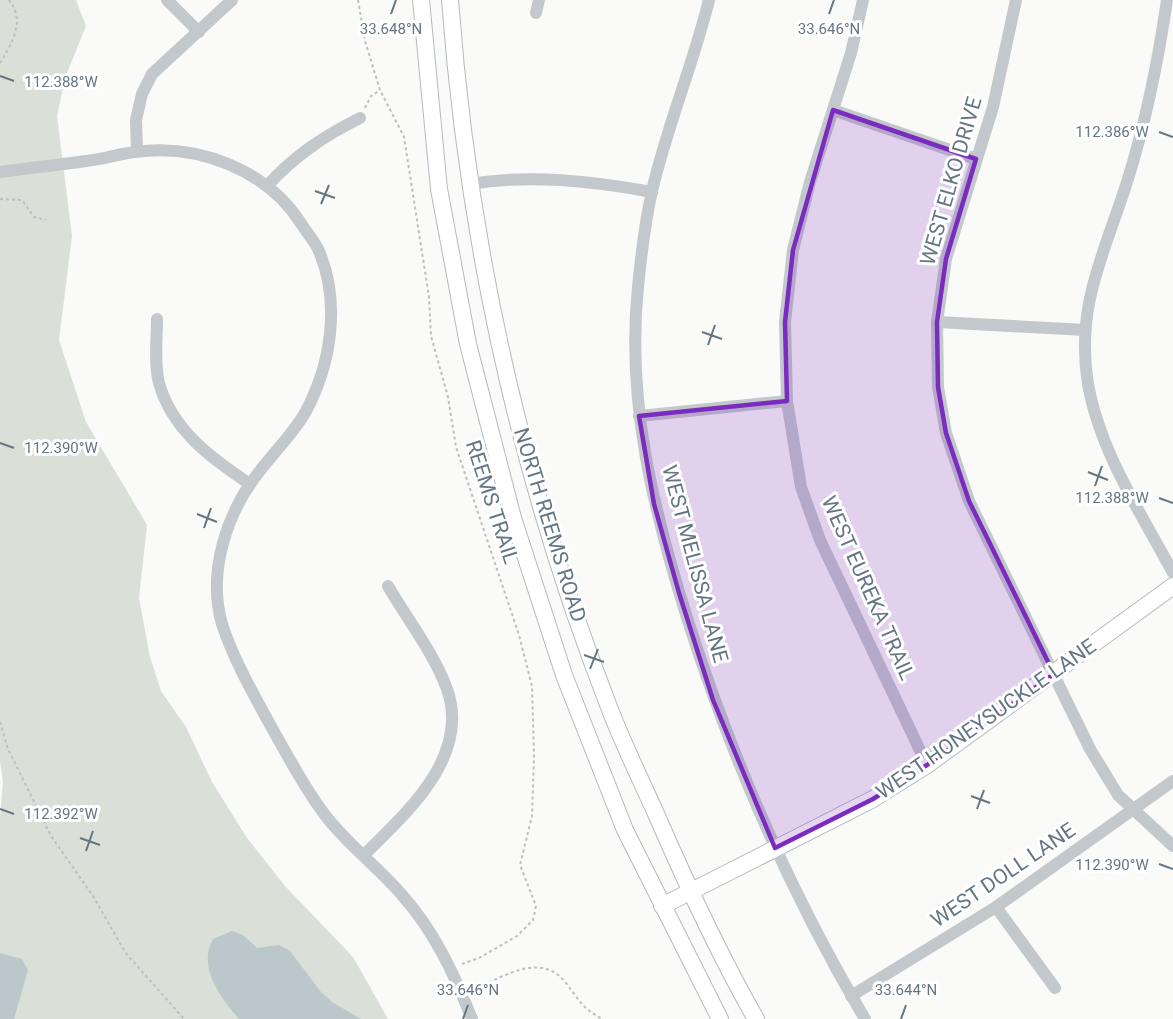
<svg xmlns="http://www.w3.org/2000/svg" width="1173" height="1019" viewBox="0 0 1173 1019" font-family="Roboto,sans-serif">
<style>
.green{fill:#dadfd7}
.water{fill:#bbc7cb}
.lines{fill:none;stroke-linecap:round;stroke-linejoin:round}
.secondary-casing{stroke:#b3babf;stroke-width:18}
.path{stroke:#bbbfc2;stroke-width:2;stroke-dasharray:3 3;stroke-linecap:butt}
.street{stroke:#c3c8cc;stroke-width:12}
.secondary{stroke:#fff;stroke-width:16}
.marked{fill:#7b2cbf;fill-opacity:0.2;stroke:#7b2cbf;stroke-width:4.5;stroke-linejoin:round}
.ticks{fill:none;stroke:#657683;stroke-width:2}
.labels{text-anchor:middle;stroke-width:6;stroke-linejoin:round;paint-order:stroke}
.street-label{font-size:21px;fill:#657683;stroke:#fff}
.ticks-label{font-size:15px;text-anchor:middle;fill:#657683;stroke:#fff;stroke-width:6;stroke-linejoin:round;paint-order:stroke}
</style>
<rect width="100%" height="100%" fill="#fafaf8"/>
<path class="green" d="M 0,0 L 76,0 L 86,26 L 65,78 L 57,116 L 72,236 L 59,340 L 86,422 L 147,525 L 139,598 L 150,657 L 161,691 L 186,727 L 212,782 L 247,838 L 285,886 L 353,957 L 388,1019 L 0,1019 L 0,817 L 3,782 L 0,761 Z"/>
<g class="water">
<path d="M 232,931 L 243,935 L 257,948 L 279,945 L 290,951 L 321,992 L 332,1002 L 361,1019 L 239,1019 C 221,998 197,968 213,939 Z"/>
<path d="M 0,953 L 22,959 L 28,970 L 14,1019 L 0,1019 Z"/>
</g>
<g class="lines">
<defs>
<g id="secondary">
<path d="M 421,0 L 439,189 L 468,344 L 513,518 L 564,675 L 625,830 L 720,1019"/>
<path d="M 450,0 C 468,242 521,481 609,707 C 623,744 641,780 657,816 C 687,885 718,953 756,1019"/>
<path d="M 662,906 L 873,799 L 927,765 L 1173,586"/>
</g>
</defs>
<use href="#secondary" class="secondary-casing"/>
<g class="path">
<path d="M 358,0 L 365,41 L 380,90 L 404,137 L 429,297 L 431,336 L 448,397 L 456,447 L 519,635 L 532,686 L 534,755 L 532,816 L 520,865 L 536,906 L 533,920 L 517,936 L 479,958 L 462,964"/>
<path d="M 0,63 C 12,43 26,21 9,0"/>
<path d="M 365,108 L 371,96 L 380,90"/>
<path d="M 0,199 L 22,200 L 34,217 L 46,220"/>
<path d="M 0,722 L 8,749 L 51,836 L 93,896 L 125,952 L 184,1019"/>
<path d="M 472,989 C 504,978 540,950 566,983 C 580,1001 581,1007 602,1019"/>
</g>
<g class="street">
<path d="M 167,0 L 199,32"/>
<path d="M 709,0 C 693,65 667,126 652,191 C 645,222 641,256 638,287 C 626,401 654,513 688,621 C 732,759 791,894 865,1019"/>
<path d="M 863,0 L 851,53 L 810,182 L 793,250 L 785,322 L 787,401 L 801,487 L 820,540 L 927,765"/>
<path d="M 1016,0 L 993,107 L 946,259 L 937,322 L 938,387 L 946,433 L 969,501 L 1090,749 L 1118,795 L 1173,846"/>
<path d="M 1167,0 C 1158,62 1146,122 1127,182 C 1105,252 1075,306 1088,384 C 1100,452 1141,513 1173,573"/>
<path d="M 536,13 L 539,0"/>
<path d="M 833,110 L 976,159"/>
<path d="M 137,151 L 136,120 L 142,94 L 152,74 L 232,0"/>
<path d="M 0,172 C 29,168 58,165 86,161 C 103,159 119,154 135,152 C 198,143 268,170 302,225 C 308,234 315,242 319,251 C 341,303 331,365 305,413 C 292,435 274,452 259,472 C 227,512 207,572 222,624 C 234,661 254,695 273,730 C 289,758 305,789 325,815 C 347,844 378,867 402,895 C 435,932 454,974 472,1019"/>
<path d="M 470,184 C 530,174 592,181 652,192"/>
<path d="M 267,186 C 294,156 324,136 360,118"/>
<path d="M 157,319 C 157,339 154,363 159,383 C 172,430 212,459 250,484"/>
<path d="M 937,322 L 1085,330"/>
<path d="M 639,416 L 787,401"/>
<path d="M 364,855 C 406,813 471,757 447,689 C 434,653 407,619 388,586"/>
<path d="M 996,907 L 1055,988"/>
<path d="M 851,996 L 996,907 L 1173,781"/>
</g>
<use href="#secondary" class="secondary"/>
</g>
<path class="marked" d="M 833,110 L 976,159 L 946,259 L 937,322 L 938,387 L 946,433 L 969,501 L 1054,674 L 927,765 L 873,799 L 775,848 L 713,700 L 679,593 L 654,504 L 639,416 L 787,401 L 785,322 L 793,250 Z"/>
<path class="ticks" d="M 391,14 L 396,0M 829,14 L 834,0M 0,76 L 14,81M 1159,132 L 1173,137M 315,191 L 335,198M 321,204 L 329,185M 702,332 L 722,339M 708,345 L 715,325M 0,443 L 14,448M 1088,472 L 1108,480M 1095,486 L 1102,466M 1159,498 L 1173,503M 197,514 L 217,522M 204,528 L 211,508M 584,655 L 604,662M 590,669 L 598,649M 971,796 L 990,803M 0,809 L 14,814M 977,809 L 984,790M 80,838 L 100,845M 86,851 L 93,831M 1159,864 L 1173,869M 463,1019 L 468,1005M 901,1019 L 906,1005"/>
<g class="labels">
<g class="street-label">
<text transform="translate(951 181) rotate(-74)" y="7">WEST ELKO DRIVE</text>
<text transform="translate(492 502) rotate(72)" y="7">REEMS TRAIL</text>
<text transform="translate(550 525) rotate(73)" y="7">NORTH REEMS ROAD</text>
<text transform="translate(695 564) rotate(75)" y="7">WEST MELISSA LANE</text>
<text transform="translate(868 588) rotate(66)" y="7">WEST EUREKA TRAIL</text>
<text transform="translate(986 719) rotate(-35)" y="7">WEST HONEYSUCKLE LANE</text>
<text transform="translate(1003 875) rotate(-34)" y="7">WEST DOLL LANE</text>
</g>
</g>
<g class="ticks-label">
<text x="391" y="34">33.648°N</text>
<text x="829" y="34">33.646°N</text>
<text x="61" y="87">112.388°W</text>
<text x="1112" y="137">112.386°W</text>
<text x="61" y="453">112.390°W</text>
<text x="1112" y="503">112.388°W</text>
<text x="61" y="819">112.392°W</text>
<text x="1112" y="870">112.390°W</text>
<text x="468" y="995">33.646°N</text>
<text x="906" y="995">33.644°N</text>
</g>
</svg>
